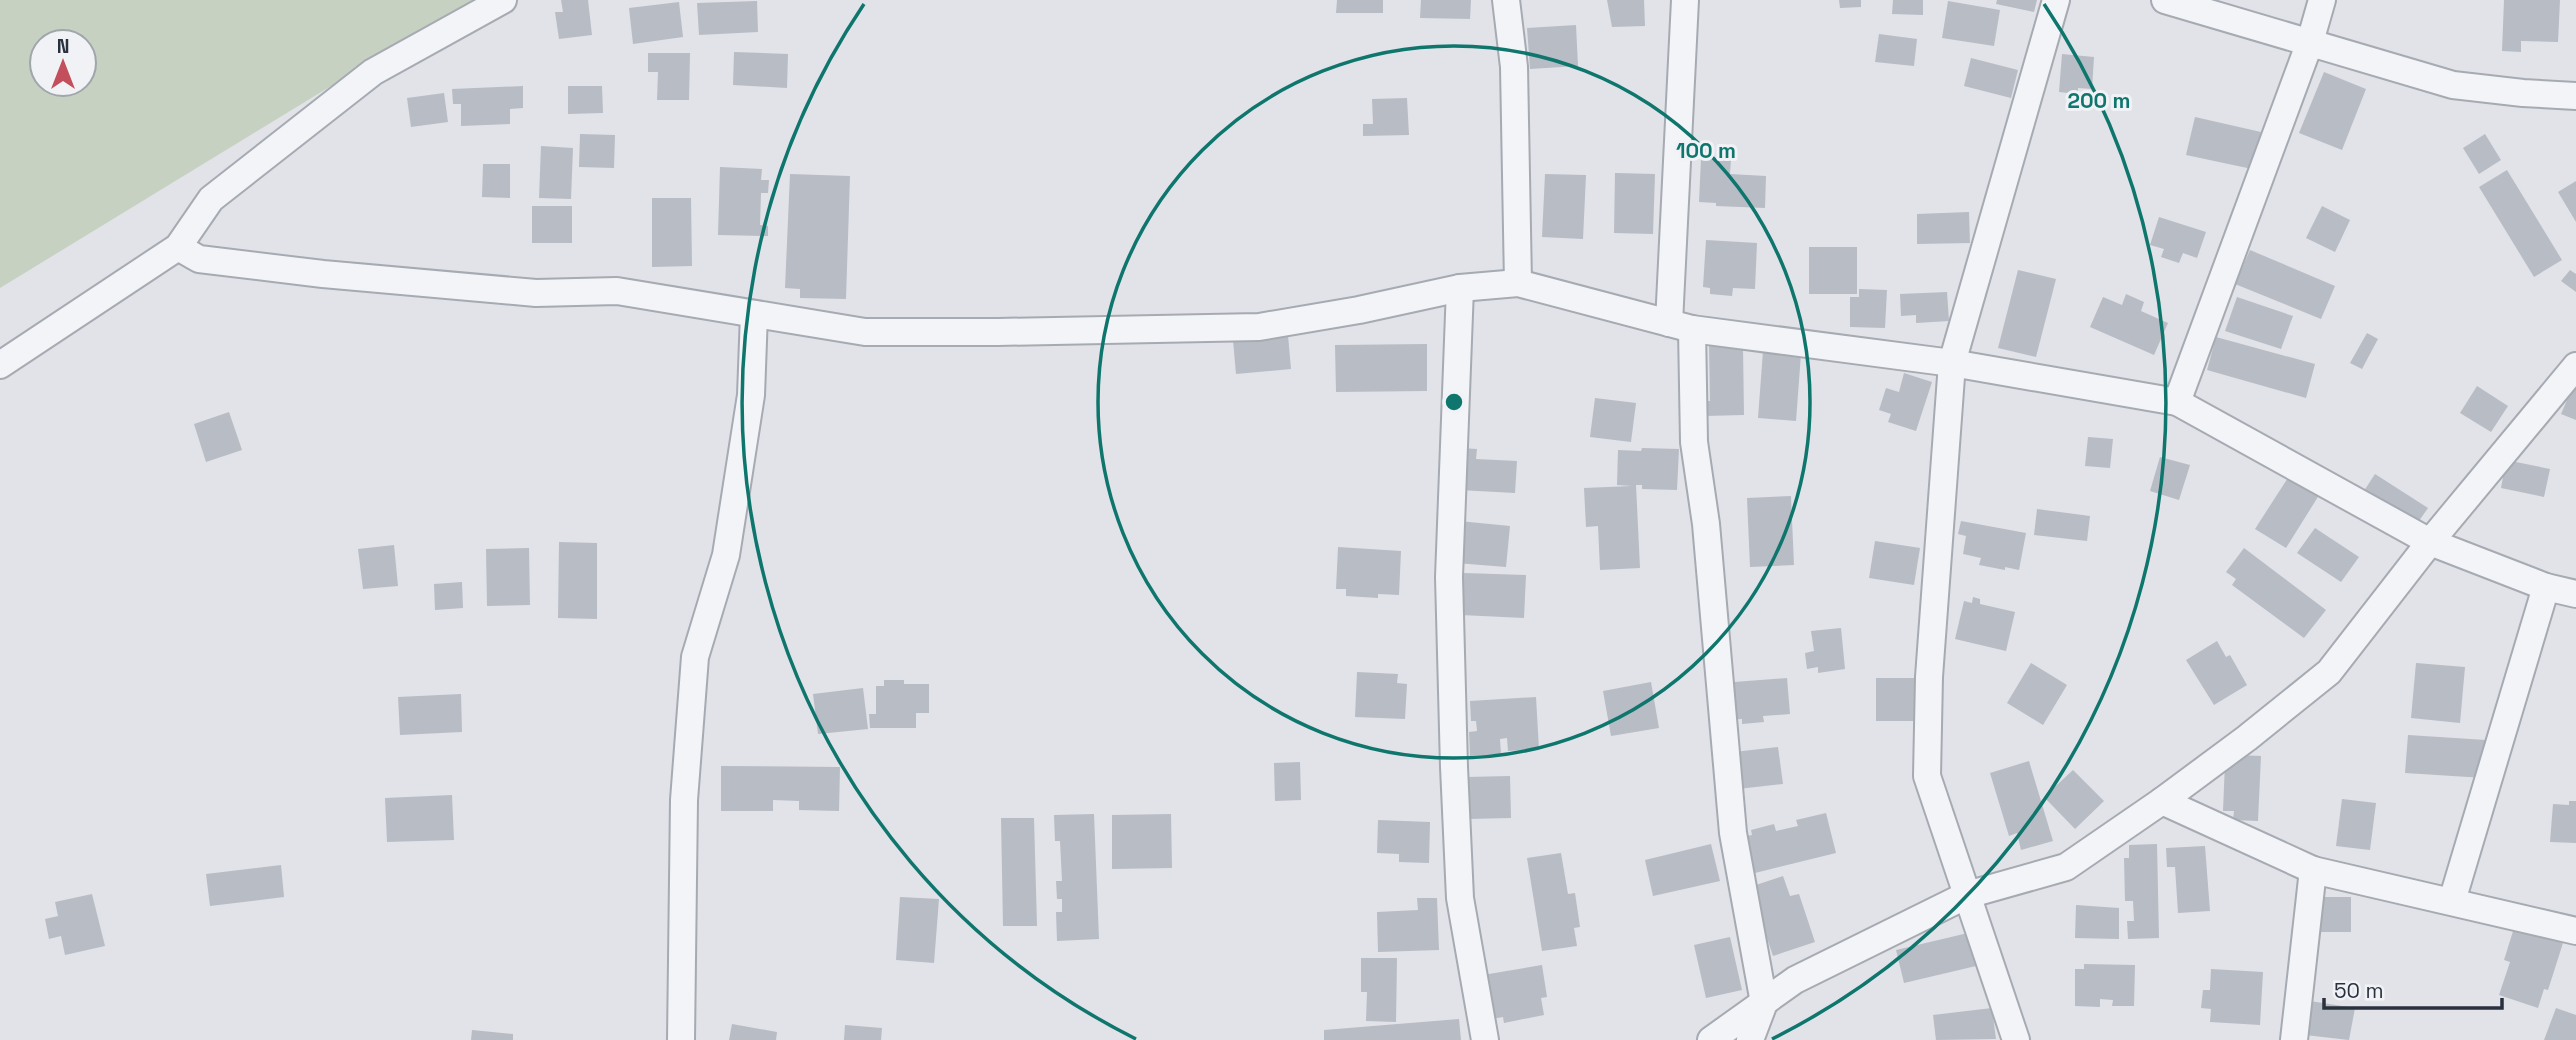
<svg xmlns="http://www.w3.org/2000/svg" width="2576" height="1040" viewBox="0 0 2576 1040" font-family="'Space Grotesk',sans-serif">
<style>
.green{fill:#c6d1c2;fill-rule:evenodd}
.building{fill:#b8bcc5}
.lines{fill:none;stroke-linecap:round;stroke-linejoin:round}
.street-casing{stroke:#a6aab2;stroke-width:30}
.street{stroke:#f3f4f7;stroke-width:26}
.ring{fill:none;stroke:#0f766e;stroke-width:3.5}
.centre{fill:#0f766e;stroke:#f0f2f6;stroke-width:3.5}
.ring-label{font-size:21px;text-anchor:middle;font-weight:bold;fill:#0f766e;stroke:#f0f2f6;stroke-width:6;stroke-linejoin:round;paint-order:stroke}
</style>
<rect width="100%" height="100%" fill="#e1e3e8"/>
<path class="green" d="M 0,0 L 477,0 L 426,28 L 0,288 ZM 42,42 L 84,42 L 84,84 L 42,84 Z"/>
<g class="building">
<path d="M 561,0 L 588,0 L 592,35 L 559,39 L 555,12 L 563,12 Z"/>
<path d="M 1337,0 L 1383,0 L 1383,13 L 1336,13 Z"/>
<path d="M 1421,0 L 1471,0 L 1470,19 L 1420,18 Z"/>
<path d="M 1607,0 L 1644,0 L 1645,26 L 1612,27 Z"/>
<path d="M 1839,0 L 1861,0 L 1861,7 L 1840,8 Z"/>
<path d="M 1893,0 L 1923,0 L 1923,15 L 1892,14 Z"/>
<path d="M 1997,0 L 2037,0 L 2034,12 L 1996,4 Z"/>
<path d="M 2504,0 L 2560,0 L 2558,42 L 2521,41 L 2521,52 L 2502,51 Z"/>
<path d="M 757,1 L 758,32 L 699,35 L 697,3 Z"/>
<path d="M 1948,1 L 2000,10 L 1994,46 L 1942,38 Z"/>
<path d="M 679,2 L 683,37 L 633,44 L 629,8 Z"/>
<path d="M 1576,25 L 1578,66 L 1530,69 L 1527,28 Z"/>
<path d="M 1879,34 L 1917,39 L 1914,66 L 1875,62 Z"/>
<path d="M 734,52 L 788,54 L 787,88 L 733,85 Z"/>
<path d="M 648,53 L 690,53 L 689,100 L 657,100 L 658,72 L 648,72 Z"/>
<path d="M 2062,54 L 2094,57 L 2092,89 L 2078,88 L 2078,94 L 2059,92 Z"/>
<path d="M 1971,58 L 2018,70 L 2011,98 L 1964,86 Z"/>
<path d="M 2324,72 L 2366,89 L 2342,150 L 2299,133 Z"/>
<path d="M 523,86 L 523,108 L 510,109 L 510,124 L 461,126 L 461,104 L 453,104 L 452,89 Z"/>
<path d="M 568,86 L 602,86 L 603,113 L 568,114 Z"/>
<path d="M 444,93 L 448,122 L 411,127 L 407,98 Z"/>
<path d="M 1407,98 L 1409,135 L 1363,136 L 1363,124 L 1373,124 L 1372,99 Z"/>
<path d="M 2195,117 L 2261,132 L 2252,169 L 2186,155 Z"/>
<path d="M 580,134 L 615,135 L 614,168 L 579,167 Z"/>
<path d="M 2485,134 L 2501,160 L 2479,174 L 2463,148 Z"/>
<path d="M 541,146 L 573,148 L 571,199 L 539,198 Z"/>
<path d="M 1701,159 L 1731,159 L 1730,174 L 1766,176 L 1765,208 L 1716,206 L 1716,203 L 1699,202 Z"/>
<path d="M 483,164 L 510,164 L 510,198 L 482,197 Z"/>
<path d="M 720,167 L 762,169 L 761,180 L 769,180 L 768,193 L 761,193 L 760,225 L 768,226 L 768,236 L 718,235 Z"/>
<path d="M 2507,170 L 2562,260 L 2534,277 L 2479,187 Z"/>
<path d="M 1615,173 L 1655,174 L 1653,234 L 1614,233 Z"/>
<path d="M 790,174 L 850,176 L 846,299 L 800,298 L 800,289 L 785,288 Z"/>
<path d="M 1545,174 L 1586,175 L 1583,239 L 1542,237 Z"/>
<path d="M 2576,181 L 2576,222 L 2558,192 Z"/>
<path d="M 652,198 L 691,198 L 692,266 L 652,267 Z"/>
<rect x="532" y="206" width="40" height="37"/>
<path d="M 2322,206 L 2350,220 L 2335,252 L 2306,238 Z"/>
<path d="M 1969,212 L 1970,243 L 1917,244 L 1917,214 Z"/>
<path d="M 2159,217 L 2206,232 L 2197,258 L 2183,253 L 2179,263 L 2161,257 L 2164,249 L 2150,245 Z"/>
<path d="M 1706,240 L 1757,243 L 1755,289 L 1733,288 L 1732,296 L 1710,294 L 1710,288 L 1703,287 Z"/>
<rect x="1809" y="247" width="48" height="47"/>
<path d="M 2250,250 L 2335,286 L 2321,319 L 2235,284 Z"/>
<path d="M 2018,270 L 2056,279 L 2036,357 L 1998,348 Z"/>
<path d="M 2570,270 L 2576,274 L 2576,292 L 2561,281 Z"/>
<path d="M 1859,289 L 1887,290 L 1885,328 L 1850,327 L 1850,297 L 1859,297 Z"/>
<path d="M 1947,292 L 1949,321 L 1916,323 L 1916,315 L 1901,316 L 1900,294 Z"/>
<path d="M 2126,294 L 2144,302 L 2141,311 L 2168,323 L 2154,355 L 2090,327 L 2103,297 L 2122,305 Z"/>
<path d="M 2237,297 L 2293,316 L 2281,349 L 2225,331 Z"/>
<path d="M 1287,324 L 1291,369 L 1236,374 L 1232,329 Z"/>
<path d="M 2367,333 L 2378,339 L 2362,369 L 2350,363 Z"/>
<path d="M 2216,337 L 2315,364 L 2306,398 L 2207,370 Z"/>
<path d="M 1427,344 L 1427,391 L 1336,392 L 1335,345 Z"/>
<path d="M 1709,346 L 1743,346 L 1744,415 L 1705,416 L 1704,401 L 1710,401 Z"/>
<path d="M 1763,351 L 1801,354 L 1796,421 L 1758,418 Z"/>
<path d="M 1904,373 L 1932,382 L 1916,431 L 1888,422 L 1891,414 L 1879,410 L 1886,388 L 1899,392 Z"/>
<path d="M 2576,379 L 2576,420 L 2561,414 Z"/>
<path d="M 2477,386 L 2508,406 L 2491,432 L 2460,413 Z"/>
<path d="M 1595,398 L 1636,403 L 1631,442 L 1590,437 Z"/>
<path d="M 229,412 L 242,450 L 206,462 L 194,424 Z"/>
<path d="M 2088,437 L 2113,439 L 2110,468 L 2085,466 Z"/>
<path d="M 1461,448 L 1477,449 L 1476,459 L 1517,461 L 1515,493 L 1459,490 Z"/>
<path d="M 1642,448 L 1679,449 L 1677,490 L 1642,489 L 1642,485 L 1636,485 L 1640,568 L 1600,570 L 1598,526 L 1586,527 L 1584,488 L 1632,486 L 1617,485 L 1618,450 L 1641,451 Z"/>
<path d="M 2160,457 L 2190,465 L 2179,500 L 2150,491 Z"/>
<path d="M 2506,460 L 2550,469 L 2544,497 L 2501,488 Z"/>
<path d="M 2291,473 L 2321,492 L 2286,548 L 2255,529 Z"/>
<path d="M 2375,474 L 2428,508 L 2414,528 L 2362,494 Z"/>
<path d="M 1791,496 L 1794,565 L 1750,567 L 1747,498 Z"/>
<path d="M 2037,509 L 2090,516 L 2087,541 L 2034,535 Z"/>
<path d="M 1459,521 L 1510,526 L 1506,567 L 1456,563 Z"/>
<path d="M 1961,521 L 2026,533 L 2019,570 L 2005,567 L 2005,570 L 1979,565 L 1981,558 L 1963,554 L 1966,536 L 1958,534 Z"/>
<path d="M 2315,528 L 2359,557 L 2341,582 L 2297,553 Z"/>
<path d="M 1875,541 L 1920,548 L 1914,585 L 1869,578 Z"/>
<path d="M 559,542 L 597,543 L 597,619 L 558,618 Z"/>
<path d="M 394,545 L 398,586 L 363,589 L 358,549 Z"/>
<path d="M 1338,547 L 1401,551 L 1399,595 L 1378,594 L 1378,598 L 1346,596 L 1346,589 L 1336,589 Z"/>
<path d="M 529,548 L 530,605 L 487,606 L 486,549 Z"/>
<path d="M 2244,548 L 2326,610 L 2304,638 L 2232,585 L 2236,579 L 2226,572 Z"/>
<path d="M 1463,573 L 1526,575 L 1524,618 L 1461,615 Z"/>
<path d="M 462,582 L 463,608 L 435,610 L 434,584 Z"/>
<path d="M 1973,597 L 1980,599 L 1980,604 L 2015,612 L 2006,651 L 1955,639 L 1964,601 L 1972,603 Z"/>
<path d="M 1841,628 L 1845,669 L 1818,673 L 1818,667 L 1807,669 L 1805,653 L 1814,651 L 1811,631 Z"/>
<path d="M 2217,641 L 2226,657 L 2230,655 L 2247,685 L 2214,705 L 2186,660 Z"/>
<path d="M 2031,663 L 2067,685 L 2043,725 L 2007,703 Z"/>
<path d="M 2416,663 L 2465,667 L 2460,723 L 2411,718 Z"/>
<path d="M 1357,672 L 1398,674 L 1397,683 L 1407,684 L 1405,719 L 1355,717 Z"/>
<path d="M 1787,678 L 1790,714 L 1763,716 L 1764,722 L 1742,724 L 1742,719 L 1725,720 L 1721,683 Z"/>
<rect x="1876" y="678" width="47" height="43"/>
<path d="M 884,680 L 904,680 L 904,684 L 929,684 L 929,713 L 916,713 L 916,728 L 870,728 L 869,714 L 876,714 L 876,686 L 884,686 Z"/>
<path d="M 1651,682 L 1659,728 L 1611,736 L 1603,691 Z"/>
<path d="M 863,688 L 868,729 L 818,734 L 813,694 Z"/>
<path d="M 461,694 L 462,732 L 400,735 L 398,697 Z"/>
<path d="M 1536,697 L 1539,749 L 1508,751 L 1507,738 L 1500,739 L 1501,754 L 1470,756 L 1469,732 L 1477,731 L 1476,721 L 1471,721 L 1470,701 Z"/>
<path d="M 2408,735 L 2486,740 L 2484,778 L 2405,773 Z"/>
<path d="M 1778,747 L 1783,784 L 1738,789 L 1734,752 Z"/>
<path d="M 2237,755 L 2261,756 L 2258,821 L 2233,820 L 2234,811 L 2223,811 L 2225,763 L 2236,764 Z"/>
<path d="M 2029,761 L 2053,841 L 2021,850 L 2017,833 L 2009,836 L 1990,773 Z"/>
<path d="M 1300,762 L 1301,800 L 1275,801 L 1274,763 Z"/>
<path d="M 721,766 L 840,767 L 839,811 L 799,810 L 799,801 L 773,800 L 773,811 L 721,811 Z"/>
<path d="M 2073,770 L 2104,801 L 2075,829 L 2044,797 Z"/>
<path d="M 1510,776 L 1511,818 L 1468,819 L 1467,777 Z"/>
<path d="M 452,795 L 454,840 L 387,842 L 385,798 Z"/>
<path d="M 2342,799 L 2376,803 L 2370,850 L 2336,846 Z"/>
<path d="M 2569,801 L 2576,801 L 2576,843 L 2550,842 L 2553,804 L 2569,805 Z"/>
<path d="M 1826,813 L 1836,853 L 1747,875 L 1737,838 L 1752,835 L 1751,830 L 1774,824 L 1776,831 L 1798,826 L 1796,820 Z"/>
<path d="M 1094,814 L 1099,939 L 1057,941 L 1056,912 L 1062,912 L 1062,899 L 1057,899 L 1056,881 L 1062,881 L 1060,841 L 1055,841 L 1054,815 Z"/>
<path d="M 1171,814 L 1172,868 L 1112,869 L 1112,815 Z"/>
<path d="M 1001,818 L 1034,818 L 1037,926 L 1003,926 Z"/>
<path d="M 1378,820 L 1430,822 L 1429,863 L 1399,862 L 1399,854 L 1377,853 Z"/>
<path d="M 1711,844 L 1720,881 L 1653,896 L 1645,860 Z"/>
<path d="M 2157,844 L 2159,938 L 2128,939 L 2127,921 L 2134,921 L 2133,901 L 2125,901 L 2124,858 L 2129,858 L 2129,845 Z"/>
<path d="M 2205,846 L 2210,911 L 2178,913 L 2175,867 L 2167,867 L 2166,848 Z"/>
<path d="M 1561,853 L 1568,894 L 1575,893 L 1580,927 L 1574,928 L 1577,946 L 1542,951 L 1527,858 Z"/>
<path d="M 281,865 L 284,897 L 210,906 L 206,874 Z"/>
<path d="M 1783,876 L 1790,896 L 1799,894 L 1815,942 L 1773,956 L 1750,887 Z"/>
<path d="M 92,894 L 105,946 L 65,955 L 61,936 L 49,939 L 45,919 L 58,916 L 55,902 Z"/>
<path d="M 900,897 L 939,899 L 934,963 L 896,960 Z"/>
<rect x="2317" y="897" width="34" height="35"/>
<path d="M 1417,898 L 1437,898 L 1439,950 L 1378,952 L 1377,912 L 1418,910 Z"/>
<path d="M 2076,905 L 2119,908 L 2119,939 L 2075,938 Z"/>
<path d="M 2514,928 L 2563,943 L 2548,990 L 2544,989 L 2538,1008 L 2499,995 L 2510,962 L 2504,960 Z"/>
<path d="M 1968,933 L 1976,966 L 1904,983 L 1896,950 Z"/>
<path d="M 1730,937 L 1742,990 L 1706,998 L 1694,945 Z"/>
<path d="M 1361,958 L 1397,958 L 1396,1022 L 1366,1021 L 1367,992 L 1361,992 Z"/>
<path d="M 2084,964 L 2135,965 L 2134,1006 L 2112,1006 L 2113,1000 L 2100,999 L 2100,1007 L 2075,1006 L 2075,969 L 2084,969 Z"/>
<path d="M 1542,965 L 1547,997 L 1541,998 L 1544,1015 L 1504,1023 L 1503,1017 L 1491,1019 L 1483,975 Z"/>
<path d="M 2211,969 L 2263,972 L 2260,1025 L 2210,1022 L 2211,1009 L 2201,1008 L 2203,990 L 2210,990 Z"/>
<path d="M 2310,1001 L 2355,1008 L 2349,1040 L 2305,1035 Z"/>
<path d="M 1992,1008 L 1996,1039 L 1936,1040 L 1933,1015 Z"/>
<path d="M 2556,1008 L 2576,1015 L 2576,1040 L 2544,1040 Z"/>
<path d="M 1459,1019 L 1461,1040 L 1324,1040 L 1324,1030 Z"/>
<path d="M 732,1024 L 777,1032 L 776,1040 L 729,1040 Z"/>
<path d="M 845,1025 L 882,1028 L 881,1040 L 844,1040 Z"/>
<path d="M 472,1030 L 513,1034 L 513,1040 L 471,1040 Z"/>
</g>
<g class="lines">
<defs>
<g id="street">
<path d="M 1506,0 L 1514,67 L 1518,283"/>
<path d="M 2165,0 L 2453,85 L 2523,93 L 2576,96"/>
<path d="M 178,247 L 199,259 L 323,274 L 536,293 L 617,291 L 865,332 L 998,332 L 1259,327 L 1359,310 L 1460,288 L 1518,283 L 1692,329 L 1952,363 L 2177,402 L 2430,542 L 2546,587 L 2576,594"/>
<path d="M 1460,288 L 1449,577 L 1454,767 L 1460,898 L 1485,1040"/>
<path d="M 1669,323 L 1685,0"/>
<path d="M 1692,329 L 1694,442 L 1706,524 L 1733,833 L 1764,1003 L 1750,1040"/>
<path d="M 0,365 L 178,247 L 211,199 L 373,72 L 503,0"/>
<path d="M 2177,402 L 2310,42 L 2322,0"/>
<path d="M 2162,801 L 2313,870 L 2576,931"/>
<path d="M 2452,901 L 2546,587"/>
<path d="M 681,1040 L 684,800 L 695,657 L 726,555 L 751,395 L 754,314"/>
<path d="M 1711,1040 L 1795,980 L 1967,895 L 2066,867 L 2162,801 L 2247,738 L 2329,672 L 2430,542 L 2576,366"/>
<path d="M 2016,1040 L 1927,776 L 1929,677 L 1952,363 L 2056,0"/>
<path d="M 2294,1040 L 2313,870"/>
</g>
</defs>
<use href="#street" class="street-casing"/>
<use href="#street" class="street"/>
</g>
<g class="ring">
<circle cx="1454" cy="402" r="356"/>
<path d="M1136 1039A712 712 0 0 1 864 4M2044 4A712 712 0 0 1 1772 1039"/>
</g>
<circle cx="1454" cy="402" r="10" class="centre"/>
<g class="ring-label">
<text x="2099" y="108">200 m</text>
<text x="1706" y="158">100 m</text>
</g>
<g transform="translate(63 63)"><circle r="33" fill="#f0f2f6" stroke="#a1a5ac" stroke-width="2"/>
<path d="M0-5L12 26L0 18L-12 26Z" fill="#c34f5c"/>
<text y="-10" font-size="19" font-weight="bold" text-anchor="middle" fill="#2a313e">N</text>
</g>
<path d="M2324 998v10h178v-10" fill="none" stroke="#2a313e" stroke-width="3.5"/>
<text x="2334" y="998" font-size="21" fill="#2a313e" stroke="#f0f2f6" stroke-width="5" paint-order="stroke">50 m</text>
</svg>
